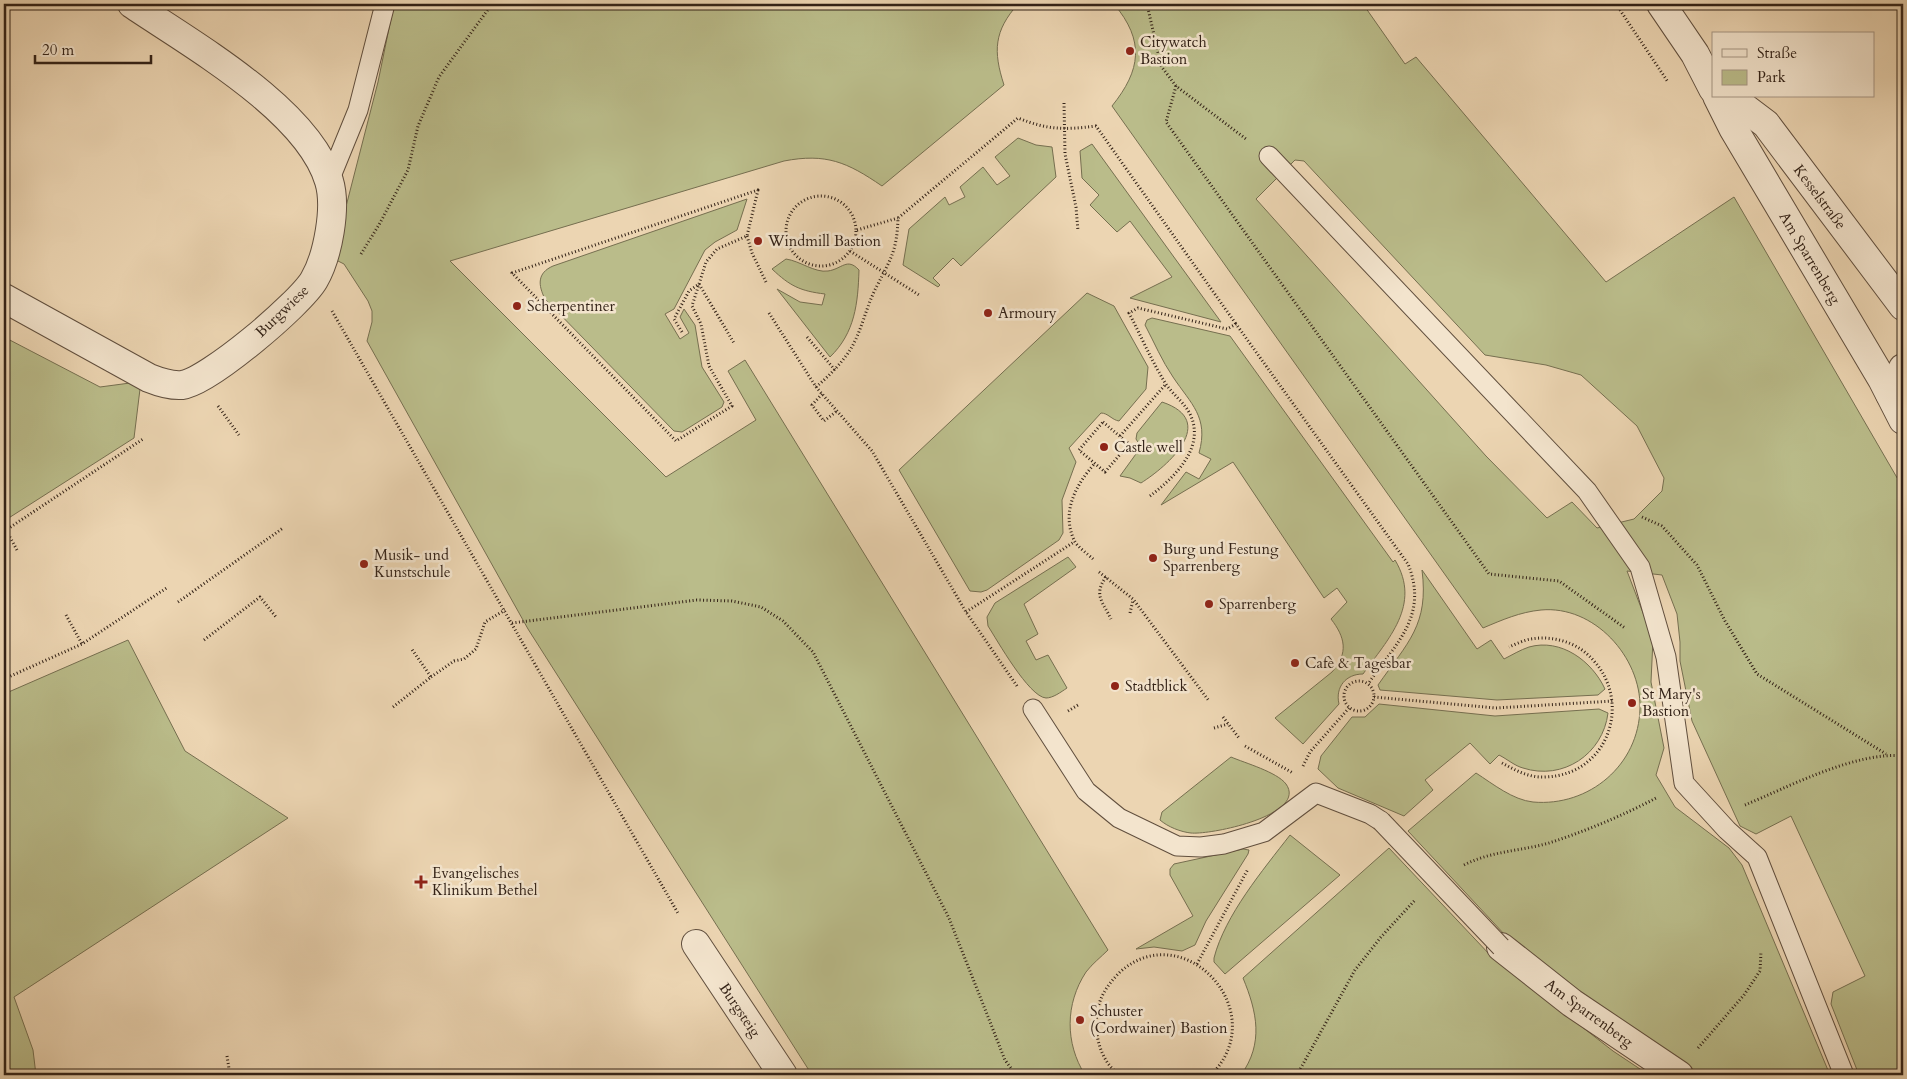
<svg xmlns="http://www.w3.org/2000/svg" width="1907" height="1079" viewBox="0 0 1907 1079" font-family="Cardo,serif">
<style>
.green{fill:#babc8a;stroke:#766f50;fill-rule:evenodd}
.lines{fill:none;stroke-linecap:round;stroke-linejoin:round}
.lane-casing{stroke:#614f3e;stroke-width:21}
.street-casing{stroke:#614f3e;stroke-width:30}
.path{stroke:#332217;stroke-width:3;stroke-dasharray:1 2.5;stroke-linecap:butt}
.lane{stroke:#f3e4cd;stroke-width:19}
.street{stroke:#f3e4cd;stroke-width:28}
.lane-bridge-casing{stroke:#614f3e;stroke-width:21;stroke-linecap:butt}
.lane-bridge{stroke:#f3e4cd;stroke-width:19}
.poi-dot{fill:#8f2418;stroke:#f3e4cd;stroke-width:2}
.labels{text-anchor:middle;stroke-width:5;stroke-linejoin:round;paint-order:stroke}
.poi-label{font-size:15px;fill:#332217;stroke:#f3e4cd;text-anchor:start}
.street-label{font-size:15px;fill:#332217;stroke:#f3e4cd}
</style>
<rect width="100%" height="100%" fill="#ecd5b2"/>
<filter id="stains"><feTurbulence type="fractalNoise" baseFrequency=".004" numOctaves="4"/><feColorMatrix values="0 0 0 0 .2 0 0 0 0 .09 0 0 0 0 .02 0 0 0 .5 -.17"/></filter>
<radialGradient id="worn" r=".72"><stop offset=".6" stop-color="#630" stop-opacity="0"/><stop offset="1" stop-color="#630" stop-opacity=".3"/></radialGradient>
<g class="green">
<path d="M 394,4 L 1018,4 C 994,31 993,51 1004,85 L 882,186 C 847,162 826,153 784,161 L 450,261 L 666,477 L 756,420 L 728,371 L 745,360 L 1108,950 C 1101,957 1092,964 1086,972 C 1065,1004 1065,1043 1085,1075 L 812,1075 L 528,629 L 367,341 L 372,322 L 372,311 L 368,301 L 344,264 L 336,260 L 341,226 L 378,82 Z"/>
<path d="M 1114,4 L 1363,4 L 1405,64 L 1416,57 L 1606,282 L 1734,197 L 1903,488 L 1903,1075 L 1859,1075 L 1831,1004 L 1833,992 L 1865,976 L 1791,816 L 1756,834 L 1740,826 L 1692,721 L 1680,661 L 1680,642 L 1677,614 L 1662,575 L 1627,571 L 1653,639 L 1651,682 L 1664,748 L 1656,775 L 1675,807 L 1729,848 L 1742,865 L 1830,1075 L 1701,1075 L 1662,1051 L 1519,950 L 1408,831 L 1476,773 C 1493,784 1513,800 1533,802 C 1589,807 1639,765 1640,708 C 1641,657 1594,605 1541,610 C 1520,612 1502,620 1483,628 L 1112,106 C 1141,70 1145,41 1114,4 ZM 1295,160 L 1304,161 L 1485,355 L 1546,365 L 1581,375 L 1637,426 L 1664,478 L 1662,491 L 1634,519 L 1597,528 L 1572,502 L 1547,518 L 1486,456 L 1256,199 Z"/>
<path d="M 1018,138 L 1036,145 L 1052,147 L 1056,177 L 961,266 L 953,258 L 933,278 L 940,285 L 938,287 L 903,265 L 909,229 L 945,197 L 949,205 L 965,197 L 960,187 L 983,167 L 997,185 L 1010,176 L 995,157 Z"/>
<path d="M 1092,144 L 1221,322 L 1130,298 L 1172,277 L 1130,221 L 1117,232 L 1090,205 L 1099,195 L 1082,178 L 1080,151 Z"/>
<path d="M 747,199 L 737,230 L 715,242 L 705,250 L 674,309 L 665,314 L 680,339 L 689,333 L 680,317 L 684,309 L 695,325 L 702,367 L 724,402 L 722,407 L 682,432 L 674,431 L 545,299 C 538,285 537,273 553,266 Z"/>
<path d="M 786,259 C 800,261 815,273 828,271 C 842,269 847,257 859,270 C 858,303 855,333 830,357 L 777,289 L 800,302 L 822,305 L 825,294 C 800,291 790,286 772,269 Z"/>
<path d="M 1087,293 L 1114,306 L 1148,367 L 1146,389 L 1119,421 C 1112,420 1108,413 1101,413 L 1069,448 L 1076,462 L 1062,500 L 1063,533 L 1059,540 L 987,590 L 981,592 L 970,591 L 899,470 Z"/>
<path d="M 1152,318 L 1230,336 L 1393,562 L 1395,560 C 1422,605 1388,639 1363,674 C 1346,674 1335,687 1339,704 L 1303,744 L 1275,718 L 1332,672 C 1349,653 1345,637 1331,619 L 1347,602 L 1337,588 L 1324,598 L 1233,462 L 1161,505 L 1186,472 L 1199,479 L 1211,459 L 1199,453 C 1209,417 1191,404 1173,377 C 1162,361 1154,342 1145,325 L 1147,320 Z"/>
<path d="M 4,337 L 100,387 L 130,383 L 140,389 L 134,438 L 4,521 Z"/>
<path d="M 1162,402 C 1219,421 1168,466 1141,483 L 1130,478 L 1120,476 L 1141,447 L 1136,439 L 1137,433 Z"/>
<path d="M 1068,557 L 1076,567 L 1024,604 L 1038,634 L 1026,641 L 1036,660 L 1048,655 L 1067,688 C 1061,692 1053,698 1046,698 C 1029,697 997,640 988,626 L 987,617 L 995,603 Z"/>
<path d="M 1422,570 L 1477,649 L 1491,640 L 1504,659 C 1512,655 1520,650 1529,647 C 1561,638 1592,661 1605,689 L 1598,695 L 1497,700 L 1380,690 L 1378,685 C 1408,642 1429,625 1422,570 Z"/>
<path d="M 128,640 L 185,751 L 288,818 L 14,997 L 33,1050 L 36,1075 L 4,1075 L 4,694 Z"/>
<path d="M 1379,704 L 1495,716 L 1599,709 L 1608,713 C 1603,754 1563,781 1523,768 C 1515,766 1507,759 1499,755 L 1490,764 L 1470,743 L 1425,780 L 1433,790 L 1404,816 L 1338,788 L 1318,769 L 1321,756 L 1352,717 L 1365,717 Z"/>
<path d="M 1231,757 C 1245,763 1277,772 1286,784 C 1308,815 1211,835 1191,833 C 1181,832 1168,827 1160,820 L 1162,812 Z"/>
<path d="M 1290,835 L 1340,875 L 1225,974 L 1214,962 L 1214,958 C 1225,915 1263,870 1290,835 Z"/>
<path d="M 1389,848 L 1491,956 L 1613,1051 L 1649,1075 L 1241,1075 C 1264,1043 1257,1012 1243,978 Z"/>
<path d="M 1243,849 L 1249,850 L 1248,854 L 1206,921 L 1195,945 L 1182,951 L 1154,947 L 1136,949 L 1193,916 L 1170,875 L 1170,869 L 1174,864 Z"/>
</g>
<g class="lines">
<defs>
<g id="lane">
<path d="M 1269,156 L 1587,491 L 1640,567 L 1666,657 L 1684,783 L 1727,830 L 1757,857 L 1844,1075"/>
<path d="M 329,181 L 358,110 L 385,4"/>
<path d="M 1033,709 L 1086,791 L 1119,818 L 1177,846 L 1201,847 L 1224,844 L 1264,832 L 1316,793 L 1370,814 L 1381,821"/>
</g>
<g id="street">
<path d="M 1661,4 L 1695,54 L 1713,89"/>
<path d="M 1717,96 L 1733,128 L 1882,379 L 1903,420"/>
<path d="M 1729,96 L 1766,124 L 1903,306"/>
<path d="M 4,298 L 149,378 C 159,382 170,386 182,385 C 208,382 300,304 314,280 C 328,256 337,207 329,181 C 308,110 191,44 132,4"/>
<path d="M 1890,394 L 1903,368"/>
<path d="M 696,944 L 783,1075"/>
<path d="M 1501,947 L 1572,1003 L 1679,1075"/>
</g>
</defs>
<use href="#lane" class="lane-casing"/>
<use href="#street" class="street-casing"/>
<g class="path">
<path d="M 1147,4 L 1161,66 L 1176,86 L 1246,139"/>
<path d="M 1616,4 L 1668,82"/>
<path d="M 1176,86 L 1166,122 L 1489,574 L 1559,581 L 1625,628"/>
<path d="M 1064,103 L 1065,154 L 1076,207 L 1078,231"/>
<path d="M 758,190 L 747,236 L 717,249 L 706,262 L 692,306 L 701,324 L 709,366 L 732,406 L 676,441 L 512,273 Z"/>
<circle cx="821" cy="231" r="35"/>
<path d="M 857,230 L 898,218"/>
<path d="M 747,236 L 752,253 L 766,282"/>
<path d="M 850,251 L 919,295"/>
<path d="M 361,254 L 380,223 L 408,170 L 418,126 L 439,77 L 492,4"/>
<path d="M 332,311 L 679,915"/>
<path d="M 769,313 L 816,387 L 872,451 L 966,612 L 1017,686"/>
<path d="M 682,332 L 674,319 L 689,291 L 699,284 L 734,343"/>
<path d="M 807,337 L 835,370"/>
<path d="M 816,387 C 829,376 841,364 850,350 C 862,331 866,306 877,286 C 891,258 897,251 898,218 L 1018,118 C 1048,130 1064,130 1096,126 L 1236,324"/>
<path d="M 822,394 L 812,405 L 824,421 L 837,411"/>
<path d="M 218,406 L 239,435"/>
<path d="M 1103,422 L 1129,444 L 1105,472 L 1079,450 Z"/>
<path d="M 1120,436 L 1166,384"/>
<path d="M 1150,496 C 1175,477 1206,447 1190,414 C 1184,402 1173,395 1166,384 C 1152,362 1141,336 1129,313 L 1138,308 L 1227,329 L 1236,324 L 1408,564 C 1429,616 1396,643 1368,684"/>
<path d="M 1642,517 L 1662,526 L 1697,565 L 1725,621 L 1757,674 L 1886,754"/>
<path d="M 17,550 L 6,530 L 143,439"/>
<path d="M 1093,559 C 1088,554 1077,547 1074,540 C 1061,511 1076,485 1095,463"/>
<path d="M 1099,572 L 1133,599 L 1209,701"/>
<path d="M 1106,577 C 1093,595 1103,602 1111,619"/>
<path d="M 178,602 L 283,528"/>
<path d="M 966,612 L 1074,542"/>
<path d="M 1130,613 L 1133,600"/>
<path d="M 66,615 L 82,644"/>
<path d="M 512,623 L 697,600 L 732,601 L 761,607 L 783,621 L 813,652 L 949,918 L 1005,1060 L 1016,1075"/>
<path d="M 204,640 L 260,597 L 276,617"/>
<path d="M 431,677 L 454,661 L 464,659 L 476,649 L 485,622 L 505,610"/>
<path d="M 4,679 L 82,644 L 168,587"/>
<circle cx="1359" cy="696" r="15"/>
<path d="M 1374,697 L 1496,708 L 1613,701"/>
<path d="M 393,707 L 431,677 L 411,648"/>
<path d="M 1068,711 L 1078,705"/>
<path d="M 1223,717 L 1239,738"/>
<path d="M 1214,728 L 1228,724"/>
<path d="M 1245,746 L 1293,773"/>
<path d="M 1502,763 C 1515,770 1529,778 1545,777 C 1614,775 1636,690 1582,650 C 1568,640 1548,636 1531,639 C 1524,640 1516,644 1509,647"/>
<path d="M 1303,766 L 1310,752 L 1349,708"/>
<path d="M 1745,805 C 1788,787 1857,751 1903,756"/>
<path d="M 1464,865 C 1491,851 1521,851 1549,843 C 1586,831 1624,815 1658,797"/>
<path d="M 1197,964 L 1248,869"/>
<path d="M 1698,1048 L 1744,995 L 1760,971 L 1761,952"/>
<path d="M 227,1056 L 230,1075"/>
<path d="M 223,1075 L 229,1074"/>
<path d="M 1119,1075 C 1101,1061 1094,1036 1097,1014 C 1099,997 1108,984 1120,972 C 1184,915 1274,1012 1211,1075"/>
<path d="M 1297,1075 L 1355,970 L 1381,937 L 1415,900"/>
</g>
<use href="#lane" class="lane"/>
<use href="#street" class="street"/>
<defs>
<path id="lane-bridge" d="M 1381,821 L 1501,947"/>
</defs>
<use href="#lane-bridge" class="lane-bridge-casing"/>
<use href="#lane-bridge" class="lane-bridge"/>
</g>
<g class="poi-dot">
<circle cx="1130" cy="51" r="5"/>
<circle cx="758" cy="241" r="5"/>
<circle cx="517" cy="306" r="5"/>
<circle cx="988" cy="313" r="5"/>
<circle cx="1104" cy="447" r="5"/>
<circle cx="1153" cy="558" r="5"/>
<circle cx="364" cy="564" r="5"/>
<circle cx="1209" cy="604" r="5"/>
<circle cx="1295" cy="663" r="5"/>
<circle cx="1115" cy="686" r="5"/>
<circle cx="1632" cy="703" r="5"/>
<path d="M418.5 874.5h5v5h5v5h-5v5h-5v-5h-5v-5h5z"/>
<circle cx="1080" cy="1020" r="5"/>
</g>
<g class="labels">
<g class="poi-label">
<text x="1140" y="47">Citywatch<tspan x="1140" dy="17">Bastion</tspan></text>
<text x="768" y="246">Windmill Bastion</text>
<text x="527" y="311">Scherpentiner</text>
<text x="998" y="318">Armoury</text>
<text x="1114" y="452">Castle well</text>
<text x="1163" y="554">Burg und Festung<tspan x="1163" dy="17">Sparrenberg</tspan></text>
<text x="374" y="560">Musik- und<tspan x="374" dy="17">Kunstschule</tspan></text>
<text x="1219" y="609">Sparrenberg</text>
<text x="1305" y="668">Cafè &amp; Tagesbar</text>
<text x="1125" y="691">Stadtblick</text>
<text x="1642" y="699">St Mary's<tspan x="1642" dy="17">Bastion</tspan></text>
<text x="432" y="878">Evangelisches<tspan x="432" dy="17">Klinikum Bethel</tspan></text>
<text x="1090" y="1016">Schuster<tspan x="1090" dy="17">(Cordwainer) Bastion</tspan></text>
</g>
<g class="street-label">
<text transform="translate(1820 197) rotate(53)" y="5">Kesselstraße</text>
<text transform="translate(1810 258) rotate(59)" y="5">Am Sparrenberg</text>
<text transform="translate(282 311) rotate(-44)" y="5">Burgwiese</text>
<text transform="translate(740 1010) rotate(56)" y="5">Burgsteig</text>
<text transform="translate(1589 1013) rotate(36)" y="5">Am Sparrenberg</text>
</g>
</g>
<rect width="1907" height="1079" fill="none" stroke="#ecd5b2" stroke-width="20"/>
<rect x="5" y="5" width="1897" height="1069" fill="none" stroke="#332217" stroke-width="2.5"/>
<rect x="10" y="10" width="1887" height="1059" fill="none" stroke="#332217"/>
<rect x="1712" y="32" width="162" height="65" fill="#f3e4cd" stroke="#a69684"/>
<rect x="1722" y="49" width="25" height="8" fill="#f3e4cd" stroke="#a69684"/>
<text x="1757" y="58" font-size="15" fill="#332217">Straße</text>
<rect x="1722" y="70" width="25" height="15" fill="#babc8a" stroke="#a69684"/>
<text x="1757" y="82" font-size="15" fill="#332217">Park</text>
<path d="M35 55v8h116v-8" fill="none" stroke="#332217" stroke-width="2.5"/>
<text x="42" y="55" font-size="15" fill="#332217" stroke="#f3e4cd" stroke-width="4" paint-order="stroke">20 m</text>
<rect width="100%" height="100%" filter="url(#stains)"/>
<rect width="100%" height="100%" fill="url(#worn)"/>
</svg>
